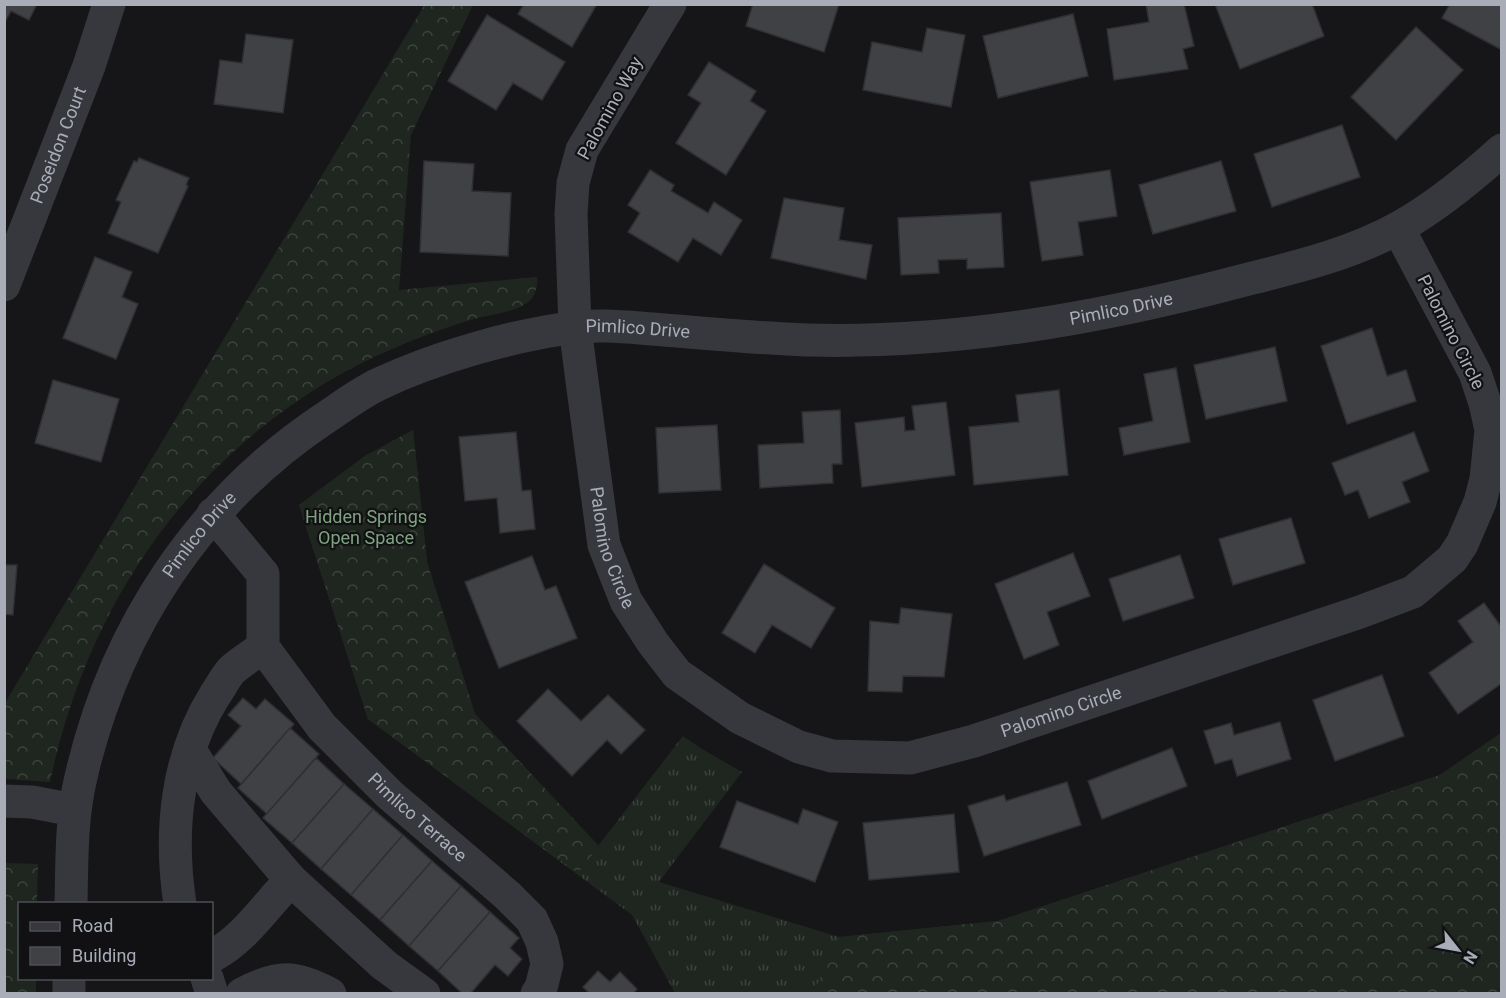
<svg xmlns="http://www.w3.org/2000/svg" width="1506" height="998" viewBox="0 0 1506 998" font-family="Roboto,sans-serif">
<style>
.grass{fill:url(#grass-tufts)}
.forest{fill:url(#forest-crowns)}
.building{fill:#404145;stroke:#303034;stroke-width:1.5}
.lines{fill:none;stroke-linecap:round;stroke-linejoin:round}
.minor{stroke:#37383d;stroke-width:33}
.labels{text-anchor:middle;stroke-width:4.5;stroke-linejoin:round;paint-order:stroke}
.street-label{font-size:18px;fill:#a8adb8;stroke:#111113}
.park-label{font-size:18px;fill:#7fa381;stroke:#111113}
</style>
<defs>
<pattern id="grass-tufts" width="24" height="20" patternUnits="userSpaceOnUse" patternTransform="scale(1.5)"><rect width="24" height="20" fill="#1e261f"/><path d="M3 7l-1-3M5 7V3M7 7l1-3M15 17l-1-3M17 17v-4M19 17l1-3" fill="none" stroke="#3c433d"/></pattern>
<pattern id="forest-crowns" width="20" height="18" patternUnits="userSpaceOnUse" patternTransform="scale(1.5)"><rect width="20" height="18" fill="#1e261f"/><path d="M2 6a3 3 0 1 1 6 0M12 15a3 3 0 1 1 6 0" fill="none" stroke="#3c433d"/></pattern>
</defs>
<rect width="100%" height="100%" fill="#161618"/>
<path class="grass" d="M 413,430 L 427,562 L 475,714 L 598,846 L 683,736 L 702,749 L 742,772 L 659,882 L 839,937 L 998,921 L 1440,775 L 1501,733 L 1501,815 L 963,993 L 675,993 L 632,915 L 368,719 L 299,505 L 365,456 Z"/>
<g class="forest">
<path d="M 425,4 L 473,5 L 411,135 L 399,290 L 537,277 C 538,288 535,298 525,304 C 513,313 480,316 464,322 C 417,337 371,356 327,382 C 178,472 86,613 50,782 L 5,779 L 5,703 Z"/>
<path d="M 413,430 L 427,562 L 475,714 L 599,846 L 578,873 L 368,719 L 299,505 L 365,456 Z"/>
<path d="M 1501,733 L 1501,993 L 813,993 L 839,937 L 998,921 L 1440,775 Z"/>
<path d="M 5,863 L 38,864 L 37,903 L 20,904 L 20,978 L 36,979 L 36,993 L 5,993 Z"/>
</g>
<g class="building">
<path d="M 4,4 L 37,4 L 29,20 L 11,11 L 4,24 Z"/>
<path d="M 524,4 L 597,4 L 572,47 L 518,14 Z"/>
<path d="M 753,4 L 839,4 L 824,52 L 746,26 Z"/>
<path d="M 1146,4 L 1184,4 L 1194,46 L 1183,49 L 1188,69 L 1114,80 L 1107,29 L 1149,22 Z"/>
<path d="M 1215,4 L 1312,4 L 1324,36 L 1240,69 Z"/>
<path d="M 1450,4 L 1502,4 L 1502,50 L 1442,18 Z"/>
<path d="M 1073,14 L 1088,76 L 998,98 L 983,36 Z"/>
<path d="M 487,15 L 565,62 L 542,100 L 513,83 L 496,110 L 448,81 Z"/>
<path d="M 1416,27 L 1463,70 L 1396,140 L 1351,97 Z"/>
<path d="M 927,28 L 965,35 L 951,107 L 863,90 L 872,42 L 922,52 Z"/>
<path d="M 246,34 L 293,40 L 283,113 L 214,104 L 220,60 L 242,63 Z"/>
<path d="M 709,62 L 756,91 L 750,101 L 766,111 L 726,175 L 676,143 L 701,103 L 688,95 Z"/>
<path d="M 1342,125 L 1360,177 L 1272,207 L 1254,154 Z"/>
<path d="M 139,158 L 189,178 L 186,185 L 188,186 L 158,253 L 108,233 L 121,202 L 116,200 L 134,161 L 137,162 Z"/>
<path d="M 424,161 L 474,164 L 472,191 L 511,193 L 508,256 L 420,252 Z"/>
<path d="M 1221,161 L 1236,211 L 1153,234 L 1139,185 Z"/>
<path d="M 650,170 L 674,185 L 671,191 L 708,213 L 714,202 L 742,220 L 721,255 L 693,238 L 678,262 L 628,232 L 640,213 L 628,205 Z"/>
<path d="M 1110,170 L 1117,216 L 1078,222 L 1083,255 L 1042,261 L 1030,182 Z"/>
<path d="M 784,198 L 844,208 L 839,240 L 872,245 L 866,279 L 771,258 Z"/>
<path d="M 1001,213 L 1004,267 L 967,269 L 967,259 L 938,260 L 939,273 L 901,275 L 898,218 Z"/>
<path d="M 95,257 L 132,272 L 122,297 L 138,304 L 116,359 L 63,338 Z"/>
<path d="M 1372,328 L 1387,376 L 1406,370 L 1416,401 L 1347,424 L 1321,346 Z"/>
<path d="M 1275,347 L 1287,401 L 1206,419 L 1194,365 Z"/>
<path d="M 1176,368 L 1190,442 L 1124,455 L 1119,428 L 1153,421 L 1144,374 Z"/>
<path d="M 53,380 L 119,399 L 101,462 L 35,443 Z"/>
<path d="M 1059,390 L 1068,475 L 974,485 L 969,427 L 1019,422 L 1016,395 Z"/>
<path d="M 946,402 L 955,475 L 862,487 L 855,423 L 904,417 L 905,431 L 915,430 L 912,406 Z"/>
<path d="M 840,410 L 842,464 L 832,464 L 833,483 L 760,488 L 758,445 L 804,443 L 802,412 Z"/>
<path d="M 717,425 L 721,490 L 659,493 L 656,428 Z"/>
<path d="M 516,432 L 522,491 L 531,490 L 535,529 L 500,533 L 497,498 L 465,501 L 459,437 Z"/>
<path d="M 1414,432 L 1429,471 L 1402,482 L 1410,502 L 1369,518 L 1358,490 L 1345,495 L 1332,463 Z"/>
<path d="M 1291,518 L 1305,563 L 1233,585 L 1219,539 Z"/>
<path d="M 1073,553 L 1090,596 L 1047,612 L 1059,645 L 1024,659 L 995,584 Z"/>
<path d="M 1180,555 L 1194,598 L 1123,621 L 1109,579 Z"/>
<path d="M 532,556 L 545,590 L 556,586 L 577,638 L 499,668 L 465,582 Z"/>
<path d="M 764,564 L 835,608 L 811,648 L 772,625 L 755,653 L 722,633 Z"/>
<path d="M 4,565 L 17,565 L 13,615 L 4,614 Z"/>
<path d="M 1484,603 L 1502,628 L 1502,683 L 1458,714 L 1429,673 L 1473,642 L 1458,621 Z"/>
<path d="M 901,608 L 952,614 L 944,677 L 903,676 L 902,692 L 868,691 L 870,621 L 899,624 Z"/>
<path d="M 1382,675 L 1404,736 L 1335,761 L 1313,700 Z"/>
<path d="M 548,689 L 581,721 L 608,695 L 645,730 L 621,754 L 607,740 L 572,776 L 517,721 Z"/>
<path d="M 243,698 L 256,709 L 265,699 L 294,724 L 241,784 L 213,758 L 241,726 L 228,715 Z"/>
<path d="M 1280,722 L 1291,759 L 1237,776 L 1232,759 L 1215,764 L 1204,731 L 1231,723 L 1234,735 Z"/>
<path d="M 290,728 L 319,754 L 267,814 L 238,788 Z"/>
<path d="M 1172,748 L 1187,786 L 1102,819 L 1088,781 Z"/>
<path d="M 316,758 L 344,784 L 292,843 L 263,818 Z"/>
<path d="M 1067,782 L 1081,825 L 984,856 L 968,806 L 1004,795 L 1006,801 Z"/>
<path d="M 344,784 L 373,809 L 321,869 L 292,843 Z"/>
<path d="M 737,801 L 798,824 L 803,809 L 838,822 L 815,882 L 720,847 Z"/>
<path d="M 373,809 L 403,835 L 351,895 L 321,869 Z"/>
<path d="M 954,814 L 959,872 L 869,880 L 863,823 Z"/>
<path d="M 403,835 L 432,861 L 380,920 L 351,895 Z"/>
<path d="M 432,861 L 461,886 L 409,946 L 380,920 Z"/>
<path d="M 461,886 L 490,912 L 438,971 L 409,946 Z"/>
<path d="M 490,912 L 519,938 L 510,948 L 522,959 L 508,976 L 495,965 L 470,994 L 463,994 L 438,971 Z"/>
<path d="M 598,971 L 610,982 L 620,972 L 637,989 L 633,994 L 590,994 L 583,987 Z"/>
</g>
<g class="lines">
<g class="minor">
<path id="s1" d="M 670,4 L 582,150 L 573,183 L 571,214 L 575,327 L 582,381 L 604,545 L 626,601 L 653,643 L 677,674 L 740,718 L 799,747 L 832,756 L 910,758 L 974,741 L 1360,612 L 1413,592 L 1452,559 L 1462,544 L 1480,502 L 1486,479 L 1491,430 L 1485,403 L 1475,373 L 1398,228"/>
<path id="s2" d="M 4,285 L 89,66 L 109,4"/>
<path id="s3" d="M 213,514 L 263,574 L 263,647 L 322,727 L 390,795 L 507,895 L 532,920 L 542,942 L 547,964 L 541,988 L 537,994"/>
<path d="M 190,750 L 216,792 L 291,880 L 384,965 L 424,994"/>
<path d="M 4,801 L 32,802 L 74,810"/>
<path id="s4" d="M 71,904 C 72,861 71,818 81,777 C 115,629 199,502 325,418 C 343,406 360,393 379,384 C 434,358 510,336 570,328 C 597,324 625,327 652,329 C 703,333 755,338 806,340 C 953,344 1096,319 1237,282 C 1292,268 1350,255 1400,227 C 1437,206 1470,179 1502,150"/>
<path d="M 180,904 C 169,833 176,757 215,695 C 221,687 226,675 233,669 C 242,661 254,654 263,647"/>
<path d="M 212,956 C 245,939 265,906 291,880"/>
<path d="M 69,978 L 69,994"/>
<path d="M 207,978 L 212,994"/>
<path d="M 242,994 C 278,975 294,975 330,994"/>
</g>
</g>
<g class="labels">
<g class="street-label">
<text transform="translate(610 108) rotate(-61)" y="6">Palomino Way</text>
<text dy="6" stroke="none"><textPath href="#s2" startOffset="150">Poseidon Court</textPath></text>
<text dy="6" stroke="none"><textPath href="#s4" startOffset="1390">Pimlico Drive</textPath></text>
<text dy="6" stroke="none"><textPath href="#s4" startOffset="904">Pimlico Drive</textPath></text>
<text transform="translate(1451 332) rotate(63)" y="6">Palomino Circle</text>
<text dy="6" stroke="none"><textPath href="#s4" startOffset="400">Pimlico Drive</textPath></text>
<text dy="6" stroke="none"><textPath href="#s1" startOffset="573">Palomino Circle</textPath></text>
<text dy="6" stroke="none"><textPath href="#s1" startOffset="1131">Palomino Circle</textPath></text>
<text dy="6" stroke="none"><textPath href="#s3" startOffset="382">Pimlico Terrace</textPath></text>
</g>
<g class="park-label">
<text x="366" y="523">Hidden Springs<tspan x="366" dy="21">Open Space</tspan></text>
</g>
</g>
<rect width="1506" height="998" fill="none" stroke="#a8adb8" stroke-width="12"/>
<rect x="18" y="902" width="195" height="78" fill="#111113" stroke="#4d4f55" stroke-width="1.5"/>
<rect x="30" y="922" width="30" height="9" fill="#37383d" stroke="#4d4f55" stroke-width="1.5"/>
<text x="72" y="932" font-size="18" fill="#a8adb8">Road</text>
<rect x="30" y="947" width="30" height="18" fill="#404145" stroke="#4d4f55" stroke-width="1.5"/>
<text x="72" y="962" font-size="18" fill="#a8adb8">Building</text>
<g transform="translate(1458 950) rotate(121)" stroke="#111113" stroke-width="4.5" paint-order="stroke">
<path d="M0-4.5L10 22L0 15L-10 22Z" fill="#a8adb8"/>
<text y="-9" font-size="16" font-weight="bold" text-anchor="middle" fill="#a8adb8">N</text>
</g>
</svg>
